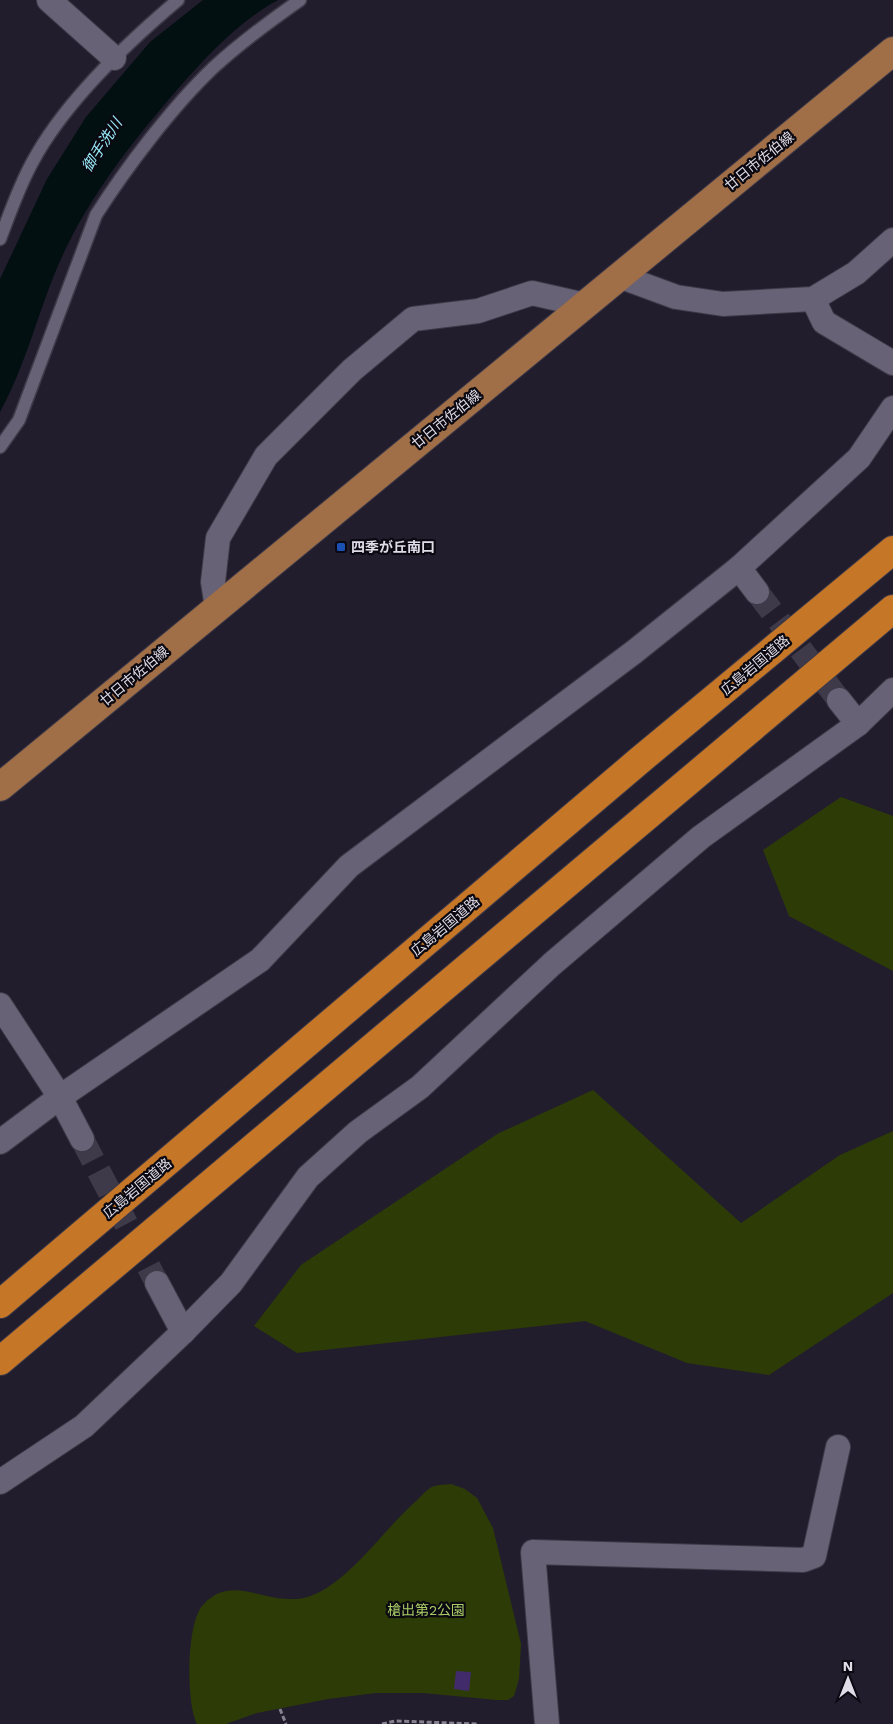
<svg xmlns="http://www.w3.org/2000/svg" width="893" height="1724" viewBox="0 0 893 1724" font-family="'Work Sans','Noto Sans JP',sans-serif">
<style>
.green{fill:#2d3c07}
.water{fill:#031012}
.building{fill:#412b6b}
.lines{fill:none;stroke-linecap:round;stroke-linejoin:round}
.minor-tunnel{stroke:#3e3a49;stroke-width:24;stroke-dasharray:24 12;stroke-linecap:butt}
.service-casing{stroke:#3e3a48;stroke-width:15}
.minor-casing{stroke:#3e3a48;stroke-width:26}
.primary-casing{stroke:#3e3a48;stroke-width:30}
.motorway-casing{stroke:#3e3a48;stroke-width:30}
.path{stroke:#868290;stroke-width:3;stroke-dasharray:5 2.5;stroke-linecap:butt}
.service{stroke:#676276;stroke-width:12}
.minor{stroke:#676276;stroke-width:24}
.primary{stroke:#a06e47;stroke-width:28}
.motorway{stroke:#c67627;stroke-width:28}
.transit-dot{fill:#1a4fb4;stroke:#0a0810;stroke-width:2}
.labels{text-anchor:middle;stroke-width:4.5;stroke-linejoin:round;paint-order:stroke}
.street-label{font-size:14px;fill:#dfdce8;stroke:#0a0810}
.poi-label{font-size:14px;font-weight:bold;fill:#dfdce8;stroke:#0a0810;text-anchor:start}
.park-label{font-size:14px;fill:#abcd66;stroke:#0a0810}
.water-label{font-size:15px;font-style:italic;fill:#99ebfa;stroke:#0a0810}
</style>
<rect width="100%" height="100%" fill="#211d2d"/>
<g class="green">
<path d="M 841,797 L 893,816 L 893,971 L 789,916 L 763,850 Z"/>
<path d="M 593,1090 L 741,1223 L 840,1155 L 893,1131 L 893,1293 L 769,1375 L 687,1363 L 585,1321 L 297,1353 L 254,1326 L 301,1265 L 499,1133 Z"/>
<path d="M 451,1484 L 465,1489 L 477,1498 L 493,1528 L 521,1644 L 519,1679 L 514,1696 L 508,1700 L 497,1700 L 423,1693 L 376,1693 L 328,1699 L 257,1713 L 226,1724 L 197,1724 C 186,1703 186,1623 203,1605 C 229,1576 258,1599 289,1599 C 302,1600 313,1596 325,1589 C 360,1567 384,1530 415,1502 C 421,1497 428,1487 435,1486 C 440,1484 446,1485 451,1484 Z"/>
</g>
<path class="water" d="M 203,0 L 278,0 C 238,22 207,56 177,90 C 130,144 85,202 57,268 C 37,316 25,367 0,412 L 0,279 L 47,179 L 86,117 L 150,42 Z"/>
<path class="building" d="M 456,1671 L 471,1672 L 469,1691 L 454,1689 Z"/>
<g class="lines">
<g class="minor-tunnel">
<path d="M 757,592 L 839,700"/>
<path d="M 82,1139 L 157,1283"/>
</g>
<defs>
<g id="service">
<path d="M 0,239 C 10,213 19,186 33,161 C 65,102 127,43 178,0"/>
<path d="M 0,447 L 19,420 L 96,215 C 126,168 172,107 213,68 C 240,43 270,21 300,0"/>
</g>
<g id="minor">
<path d="M 49,0 L 114,58"/>
<path d="M 619,276 L 676,297 L 723,304 L 813,299 L 856,273 L 893,240"/>
<path d="M 813,299 L 824,322 L 893,363"/>
<path d="M 739,568 L 757,592"/>
<path d="M 217,608 L 213,582 L 218,538 L 266,456 L 352,370 L 413,319 L 478,311 L 532,293 L 585,305"/>
<path d="M 839,700 L 858,724"/>
<path d="M 0,1005 L 60,1097 L 82,1139"/>
<path d="M 0,1142 L 60,1097 L 260,960 L 349,866 L 634,652 L 739,568 L 859,458 L 893,408"/>
<path d="M 157,1283 L 183,1332"/>
<path d="M 0,1482 L 84,1426 L 183,1332 L 231,1283 L 308,1177 L 358,1132 L 420,1087 L 552,964 L 701,837 L 858,724 L 893,690"/>
<path d="M 547,1724 L 533,1552 L 803,1560 L 814,1556 L 838,1447"/>
</g>
<path id="primary" d="M 0,787 L 893,51"/>
<g id="motorway">
<path d="M 0,1304 L 640,760 L 893,550"/>
<path d="M 0,1361 L 893,609"/>
</g>
</defs>
<use href="#service" class="service-casing"/>
<use href="#minor" class="minor-casing"/>
<use href="#primary" class="primary-casing"/>
<use href="#motorway" class="motorway-casing"/>
<g class="path">
<path d="M 280,1709 L 286,1724"/>
<path d="M 382,1724 L 395,1721 L 478,1724"/>
</g>
<use href="#service" class="service"/>
<use href="#minor" class="minor"/>
<use href="#primary" class="primary"/>
<use href="#motorway" class="motorway"/>
</g>
<rect class="transit-dot" x="336" y="542" width="10" height="10" rx="2.5"/>
<g class="labels">
<g class="street-label">
<text transform="translate(759 161) rotate(-39)" y="5">廿日市佐伯線</text>
<text transform="translate(446 419) rotate(-39)" y="5">廿日市佐伯線</text>
<text transform="translate(755 665) rotate(-40)" y="5">広島岩国道路</text>
<text transform="translate(134 676) rotate(-40)" y="5">廿日市佐伯線</text>
<text transform="translate(445 926) rotate(-40)" y="5">広島岩国道路</text>
<text transform="translate(137 1188) rotate(-40)" y="5">広島岩国道路</text>
</g>
<g class="poi-label">
<text x="351" y="552">四季が丘南口</text>
</g>
<g class="park-label">
<text x="426" y="1615">槍出第2公園</text>
</g>
<g class="water-label">
<text transform="translate(102 145) rotate(-57)" y="5">御手洗川</text>
</g>
</g>
<g transform="translate(848 1679)" stroke="#0a0810" stroke-width="4" paint-order="stroke">
<path d="M0-4L9 19L0 12L-9 19Z" fill="#dfdce8"/>
<text y="-8" font-size="14" font-weight="bold" text-anchor="middle" fill="#dfdce8">N</text>
</g>
</svg>
